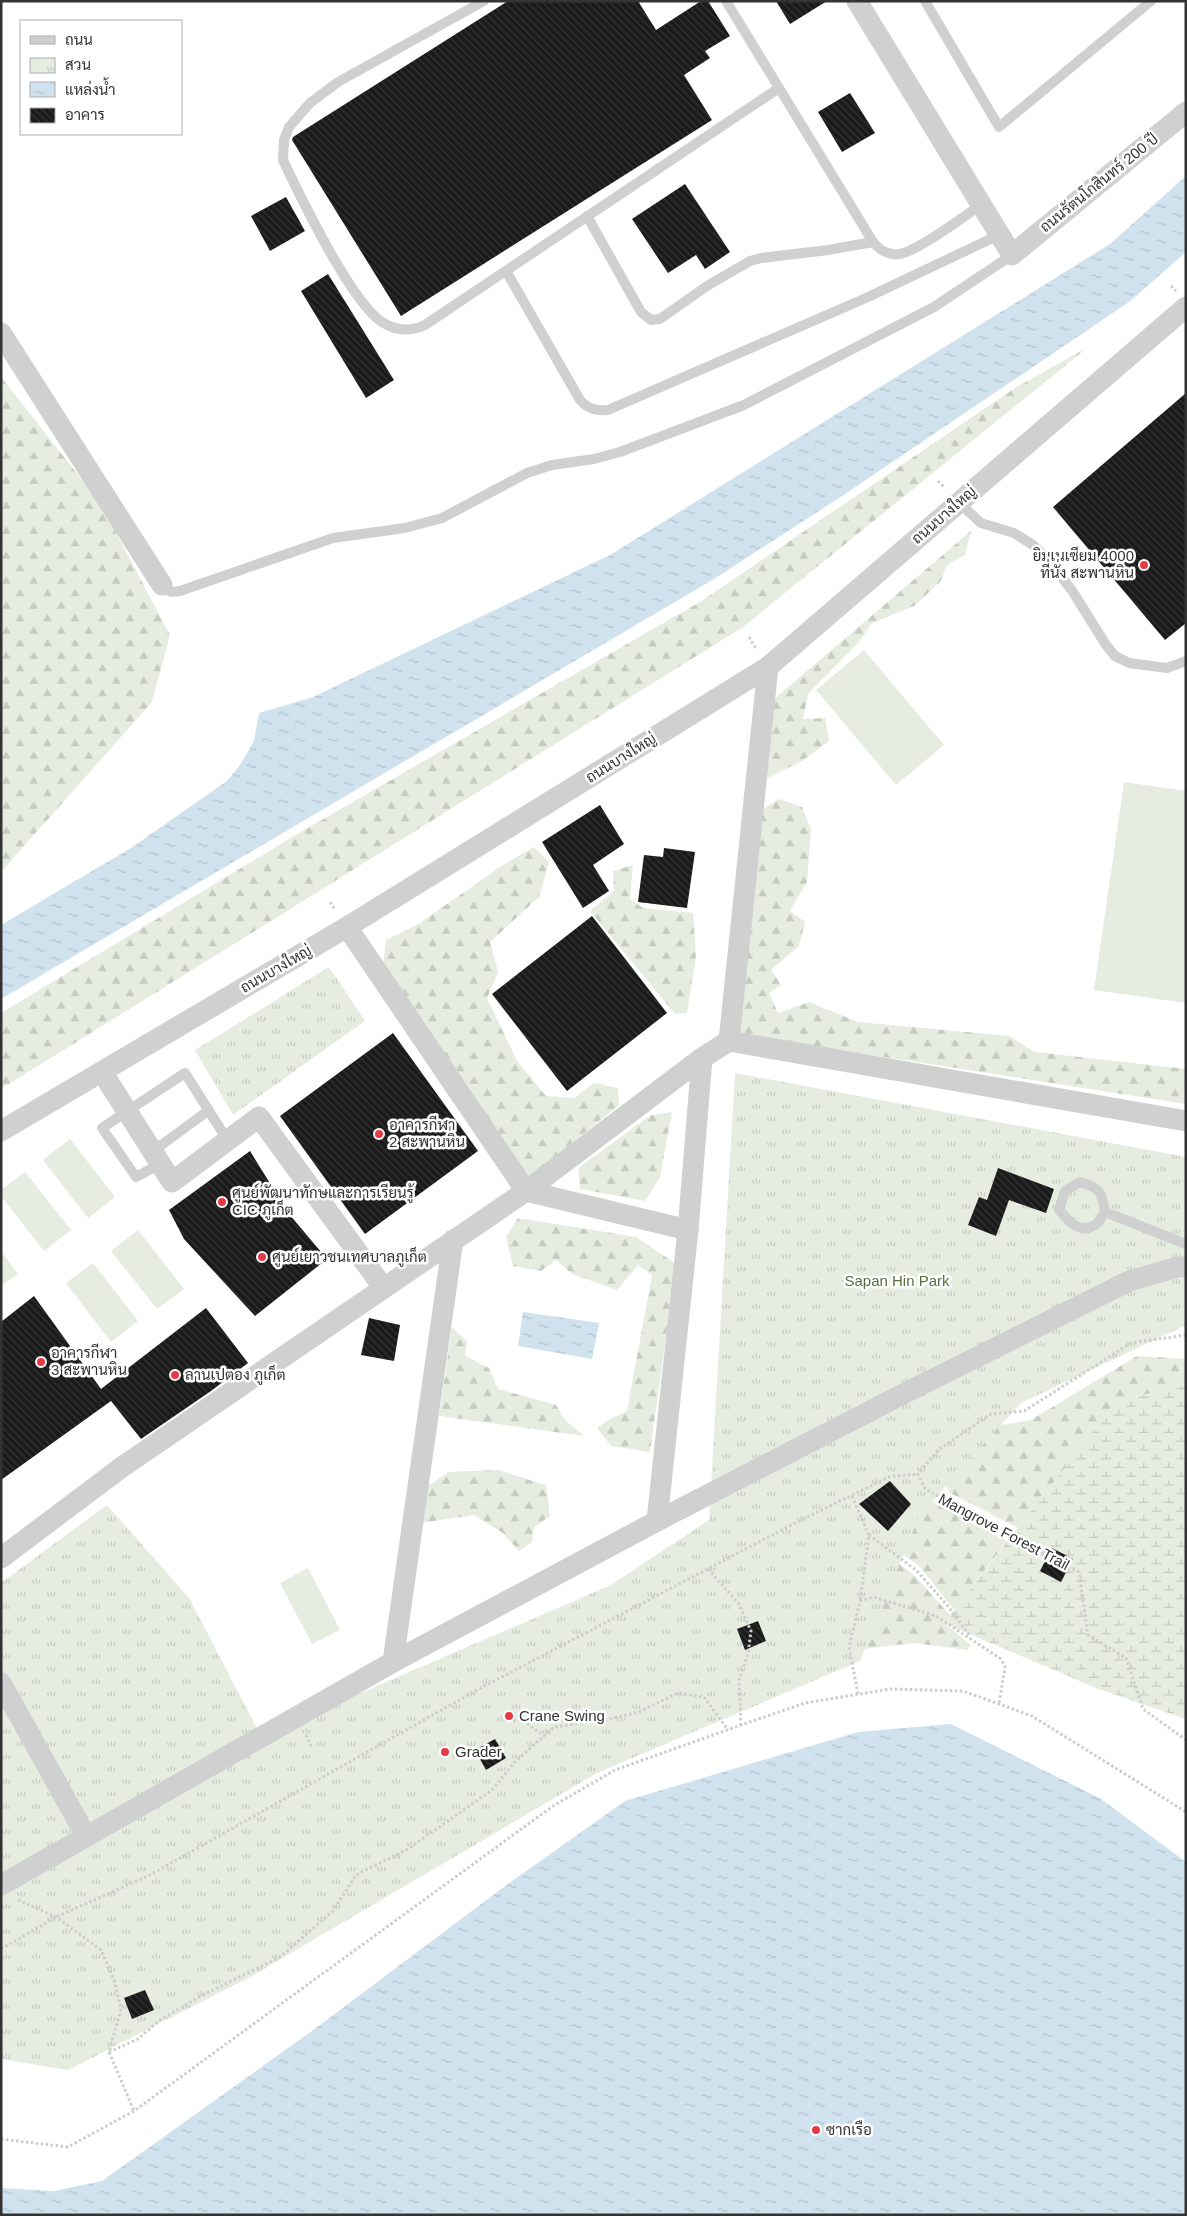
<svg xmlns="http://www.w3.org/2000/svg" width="1187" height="2216" viewBox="0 0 1187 2216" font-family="Arial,Sarabun,sans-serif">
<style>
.forest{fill:url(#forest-firs)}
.wetland{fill:url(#wetland-marsh)}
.park{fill:url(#park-tufts)}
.pitch{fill:#e6ecdf}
.water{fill:url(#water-ripples)}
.building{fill:url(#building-back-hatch)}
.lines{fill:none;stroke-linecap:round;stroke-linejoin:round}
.path{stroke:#cdcdcd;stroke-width:3;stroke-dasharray:2.5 2.5;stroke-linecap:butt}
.lane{stroke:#d0d0d0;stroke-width:10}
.street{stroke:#d0d0d0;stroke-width:21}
.poi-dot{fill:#e63946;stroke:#fff;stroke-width:2}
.labels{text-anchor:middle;stroke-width:5;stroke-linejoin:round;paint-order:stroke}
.street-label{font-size:15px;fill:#333;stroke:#fff}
.poi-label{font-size:15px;fill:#333;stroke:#fff;text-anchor:start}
.park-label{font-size:15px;fill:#56703f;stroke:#fff}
</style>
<defs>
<pattern id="forest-firs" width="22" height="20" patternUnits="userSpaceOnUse" patternTransform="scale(1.25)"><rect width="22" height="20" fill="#e6ecdf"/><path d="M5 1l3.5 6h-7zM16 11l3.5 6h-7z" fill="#c6cbc0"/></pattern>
<pattern id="wetland-marsh" width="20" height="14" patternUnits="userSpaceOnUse" patternTransform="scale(1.25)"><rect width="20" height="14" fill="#e6ecdf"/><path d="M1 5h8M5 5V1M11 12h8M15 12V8" fill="none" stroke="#c6cbc0"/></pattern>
<pattern id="park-tufts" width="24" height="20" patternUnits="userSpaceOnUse" patternTransform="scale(1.25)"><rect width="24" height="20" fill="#e6ecdf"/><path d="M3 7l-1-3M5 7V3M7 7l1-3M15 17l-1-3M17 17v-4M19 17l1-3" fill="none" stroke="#c6cbc0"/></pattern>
<pattern id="water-ripples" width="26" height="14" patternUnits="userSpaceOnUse" patternTransform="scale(1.25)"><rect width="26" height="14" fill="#cfe2ee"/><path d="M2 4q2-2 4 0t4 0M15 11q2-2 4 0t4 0" fill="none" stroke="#b2c2cd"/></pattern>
<pattern id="building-back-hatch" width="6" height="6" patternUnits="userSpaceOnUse" patternTransform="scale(1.25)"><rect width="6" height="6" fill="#1a1a1a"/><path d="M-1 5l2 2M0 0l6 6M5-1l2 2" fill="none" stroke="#333"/></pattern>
</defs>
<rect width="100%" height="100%" fill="#fff"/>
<g class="forest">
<path d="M 1088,347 L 743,627 L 1,1089 L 1,1013 L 299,833 L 700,602 L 1015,388 Z"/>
<path d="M 1,377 L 101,504 L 170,635 L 152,702 L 1,872 Z"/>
<path d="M 971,531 L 965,555 L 948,564 L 940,582 L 914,606 L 872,623 L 859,642 L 808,694 L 803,719 L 825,718 L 829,741 L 802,761 L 767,778 L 774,699 Z"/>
<path d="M 779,799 L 802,807 L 811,829 L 807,882 L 790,911 L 805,922 L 799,946 L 771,970 L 781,985 L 769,993 L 778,1013 L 809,1002 L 858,1022 L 1009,1036 L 1035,1052 L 1186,1069 L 1186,1104 L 737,1034 L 760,811 Z"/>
<path d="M 534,847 L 549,862 L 539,897 L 490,942 L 498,972 L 487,998 L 517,1061 L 546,1096 L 574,1098 L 594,1083 L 618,1088 L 619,1105 L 530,1177 L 503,1146 L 383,965 L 386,940 L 417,925 L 503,865 Z"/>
<path d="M 633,865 L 630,899 L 643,908 L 693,913 L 696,956 L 687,1013 L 675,1014 L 590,911 L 614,891 L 613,871 Z"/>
<path d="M 672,1112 L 660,1177 L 645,1201 L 580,1189 L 578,1168 L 651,1115 Z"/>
<path d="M 518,1218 L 636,1237 L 676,1264 L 650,1452 L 611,1446 L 597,1428 L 608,1420 L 627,1411 L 652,1275 L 638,1265 L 617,1290 L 572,1274 L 556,1260 L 541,1271 L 513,1266 L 506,1237 Z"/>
<path d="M 452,1327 L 467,1341 L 465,1356 L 489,1368 L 498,1389 L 556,1405 L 565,1420 L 584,1436 L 439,1416 Z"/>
<path d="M 1137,1356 L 1186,1359 L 1186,1385 L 1117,1401 L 1018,1528 L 950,1493 L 937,1471 L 989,1427 L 1031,1420 Z"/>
<path d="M 498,1470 L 546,1485 L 550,1516 L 534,1527 L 532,1542 L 519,1551 L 503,1533 L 474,1515 L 420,1523 L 422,1490 L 449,1472 Z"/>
<path d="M 918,1491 L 937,1504 L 1007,1541 L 954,1610 L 920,1567 L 877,1535 Z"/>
<path d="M 873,1544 L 914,1575 L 950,1615 L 944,1623 L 971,1645 L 968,1650 L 914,1643 L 855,1650 Z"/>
</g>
<path class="wetland" d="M 1186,1385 L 1186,1719 L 1096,1688 L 944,1623 L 1117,1401 Z"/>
<g class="park">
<path d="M 329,967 L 365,1021 L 233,1115 L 195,1050 Z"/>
<path d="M 735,1073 L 1186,1157 L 1186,1325 L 1021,1403 L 919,1516 L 860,1661 L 597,1773 L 250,1977 L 68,2070 L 1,2059 L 1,1583 L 107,1505 L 189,1598 L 261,1736 L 611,1585 L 709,1520 Z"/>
</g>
<g class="pitch">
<path d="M 864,650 L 944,745 L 896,785 L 816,690 Z"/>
<path d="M 1124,782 L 1186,791 L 1186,1003 L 1094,990 Z"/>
<path d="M 70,1139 L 115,1197 L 88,1218 L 43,1160 Z"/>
<path d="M 25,1172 L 71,1230 L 44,1251 L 1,1196 L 1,1190 Z"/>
<path d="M 138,1230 L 184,1289 L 157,1309 L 111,1251 Z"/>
<path d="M 1,1251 L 18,1274 L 1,1286 Z"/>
<path d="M 93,1263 L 138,1321 L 111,1342 L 66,1283 Z"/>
<path d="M 308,1568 L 340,1630 L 312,1644 L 280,1583 Z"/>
</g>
<g class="water">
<path d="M 1186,176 L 1186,252 L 1129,302 L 842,496 L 714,579 L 1,999 L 1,925 L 131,848 L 227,781 L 240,765 L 254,741 L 259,713 L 313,697 L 610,555 L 1110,244 Z"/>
<path d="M 523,1312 L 599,1323 L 592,1359 L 518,1346 Z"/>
<path d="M 951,1724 L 1101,1799 L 1186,1862 L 1186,2215 L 1,2215 L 1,2188 L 54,2191 L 102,2181 L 316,2028 L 501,1889 L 625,1801 L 858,1732 Z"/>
</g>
<g class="building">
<path d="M 508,1 L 638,1 L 656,30 L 701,1 L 708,1 L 730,36 L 705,51 L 710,58 L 684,75 L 712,120 L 401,316 L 292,140 L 293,137 Z"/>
<path d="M 776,1 L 827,1 L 790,24 Z"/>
<path d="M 850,93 L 875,133 L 842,152 L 818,112 Z"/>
<path d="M 685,184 L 730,252 L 705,269 L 696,255 L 668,273 L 632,219 Z"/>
<path d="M 286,197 L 305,231 L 270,251 L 251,216 Z"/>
<path d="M 328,274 L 394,380 L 366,398 L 301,291 Z"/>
<path d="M 1186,393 L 1186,623 L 1165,640 L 1053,507 Z"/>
<path d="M 600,805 L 624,844 L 593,865 L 609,891 L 583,908 L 542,842 Z"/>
<path d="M 664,848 L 695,852 L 687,908 L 638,902 L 644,855 L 663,857 Z"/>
<path d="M 592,916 L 667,1013 L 567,1091 L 492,994 Z"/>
<path d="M 393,1033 L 478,1151 L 365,1234 L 280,1116 Z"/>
<path d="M 250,1151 L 276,1193 L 273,1195 L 327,1259 L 255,1316 L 184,1239 L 169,1210 Z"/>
<path d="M 998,1168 L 1054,1189 L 1046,1213 L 1009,1200 L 996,1236 L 968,1225 L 979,1197 L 987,1200 Z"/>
<path d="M 34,1296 L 101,1389 L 206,1308 L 248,1363 L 211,1391 L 141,1439 L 111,1401 L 1,1480 L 1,1322 Z"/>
<path d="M 369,1318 L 400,1325 L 394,1361 L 361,1355 Z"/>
<path d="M 890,1481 L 911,1504 L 888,1531 L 859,1504 Z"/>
<path d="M 1052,1548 L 1073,1559 L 1061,1582 L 1040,1571 Z"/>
<path d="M 758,1621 L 766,1641 L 745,1650 L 737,1629 Z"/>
<path d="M 495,1739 L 506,1758 L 486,1770 L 475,1750 Z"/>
<path d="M 145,1990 L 154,2010 L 132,2019 L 124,1998 Z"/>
</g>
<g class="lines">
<g class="path">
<path d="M 1171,286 L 1176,291"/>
<path d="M 938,481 L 945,488"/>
<path d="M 749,637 L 757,650"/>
<path d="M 330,902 L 335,910"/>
<path d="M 1186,1335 L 1131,1343 L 1024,1411 L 991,1414 L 938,1450 L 918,1474 L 925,1489 L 1079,1572 L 1088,1635 L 1126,1658 L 1143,1709 L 1186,1740"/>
<path d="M 852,1496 L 869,1535 L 860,1601"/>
<path d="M 869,1535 L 916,1570 L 947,1605 L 970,1636"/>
<path d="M 708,1569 L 739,1604 L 751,1631 L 748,1654 L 739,1680 L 741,1725"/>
<path d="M 858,1694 L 849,1647 L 860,1601 L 873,1597 L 936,1616 L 1001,1659 L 1005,1667 L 999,1704"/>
<path d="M 508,1720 L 524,1721 L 544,1736"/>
<path d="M 306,1735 L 311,1746"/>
<path d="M 18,1900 L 56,1917 L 101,1950 L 114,1980 L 121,2009 L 109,2052 L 134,2111"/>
<path d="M 1,1949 L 56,1917 L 148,1876 L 477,1690 L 799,1521 L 889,1477 L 918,1474"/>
<path d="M 109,2052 L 138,2039 L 160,2020 L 199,1997 L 280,1957 L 333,1911 L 356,1875 L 408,1849 L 492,1790 L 515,1762 L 554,1727 L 605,1720 L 639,1712 L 678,1693 L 704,1697 L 728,1730"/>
<path d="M 1,2139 L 68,2147 L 134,2111 L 553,1806 L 615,1770 L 741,1725 L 805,1703 L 890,1689 L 963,1691 L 1032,1716 L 1186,1812"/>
</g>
<g class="lane">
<path d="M 484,1 L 338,82 L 310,103 L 289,127 L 284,140 L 283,160 C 300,196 351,302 382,322 C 396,331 410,332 425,325 L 779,88"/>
<path d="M 726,1 L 873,242 C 880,250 888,256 900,254 C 918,251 964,216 981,205"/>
<path d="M 925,1 L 999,127 L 1151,1"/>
<path d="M 587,216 L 641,312 L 651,320 L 660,319 L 707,286 L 750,261 L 761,258 L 828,250 L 873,242"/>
<path d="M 506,271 L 580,400 C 588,409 596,411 608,410 L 866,298 L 999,235"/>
<path d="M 959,503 L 981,523 L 1014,533 L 1033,545 L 1049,560 L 1073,592 L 1106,645 L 1115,656 L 1129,663 L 1167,668 L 1186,661"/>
<path d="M 162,585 L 171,592 L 180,591 L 333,538 L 405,528 L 442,518 L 527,473 L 552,465 L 594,459 L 620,452 L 744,405 L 934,307 L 1012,255"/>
<path d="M 152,1152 L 209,1110"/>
<path d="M 160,1164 L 136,1177 L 102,1128 L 185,1073 L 228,1141"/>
<path d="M 1080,1182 C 1100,1188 1102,1192 1105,1212 C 1102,1216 1099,1223 1095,1225 C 1079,1235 1068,1220 1059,1210 L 1065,1191 Z"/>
<path d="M 1105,1212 L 1186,1244"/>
</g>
<g class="street">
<path d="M 857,1 L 1012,255 L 1186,112"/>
<path d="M 1,333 L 162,585"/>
<path d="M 347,927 L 526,1191 L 688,1230"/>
<path d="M 729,1041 L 768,667"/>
<path d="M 102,1072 L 172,1182 L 259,1117 L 383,1287"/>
<path d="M 1,1131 L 347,927 L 768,667 L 1186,307"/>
<path d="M 657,1521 L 688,1230 L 702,1058"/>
<path d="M 1,1558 L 122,1467 L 526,1191 L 702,1058 L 729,1041 L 1186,1121"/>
<path d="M 393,1662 L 453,1240"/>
<path d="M 1,1683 L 86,1836"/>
<path d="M 1,1885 L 393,1662 L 657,1521 L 907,1392 L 1129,1281 L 1178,1267 L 1186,1267"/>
</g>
</g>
<g class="poi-dot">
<circle cx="1144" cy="565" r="5"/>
<circle cx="379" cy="1134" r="5"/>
<circle cx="222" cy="1202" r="5"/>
<circle cx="262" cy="1257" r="5"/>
<circle cx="41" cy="1362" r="5"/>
<circle cx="175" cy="1375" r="5"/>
<circle cx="509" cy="1716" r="5"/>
<circle cx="445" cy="1752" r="5"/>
<circle cx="816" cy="2130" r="5"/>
</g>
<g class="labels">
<g class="street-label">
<text transform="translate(1099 183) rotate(-39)" y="5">ถนนรัตนโกสินทร์ 200 ปี</text>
<text transform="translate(944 515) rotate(-41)" y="5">ถนนบางใหญ่</text>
<text transform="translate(621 758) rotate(-32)" y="5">ถนนบางใหญ่</text>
<text transform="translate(276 969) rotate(-30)" y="5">ถนนบางใหญ่</text>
<text transform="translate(1004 1532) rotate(28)" y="5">Mangrove Forest Trail</text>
</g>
<g class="poi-label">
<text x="1134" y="561" text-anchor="end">ยิมเนเซียม 4000<tspan x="1134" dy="17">ที่นั่ง สะพานหิน</tspan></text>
<text x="389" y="1130">อาคารกีฬา<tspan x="389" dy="17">2 สะพานหิน</tspan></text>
<text x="232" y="1198">ศูนย์พัฒนาทักษและการเรียนรู้<tspan x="232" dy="17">CIC ภูเก็ต</tspan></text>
<text x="272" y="1262">ศูนย์เยาวชนเทศบาลภูเก็ต</text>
<text x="51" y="1358">อาคารกีฬา<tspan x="51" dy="17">3 สะพานหิน</tspan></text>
<text x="185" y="1380">ลานเปตอง ภูเก็ต</text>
<text x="519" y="1721">Crane Swing</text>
<text x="455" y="1757">Grader</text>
<text x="826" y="2135">ซากเรือ</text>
</g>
<g class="park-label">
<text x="897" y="1286">Sapan Hin Park</text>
</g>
</g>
<rect width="1187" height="2216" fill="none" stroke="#333333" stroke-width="5"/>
<rect x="20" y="20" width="162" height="115" fill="#ffffff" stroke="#adadad"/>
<rect x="30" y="36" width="25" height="8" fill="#d0d0d0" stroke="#adadad"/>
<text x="65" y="45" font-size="15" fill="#333333">ถนน</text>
<rect x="30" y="58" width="25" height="15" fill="url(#park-tufts)" stroke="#adadad"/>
<text x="65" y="70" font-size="15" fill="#333333">สวน</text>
<rect x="30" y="82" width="25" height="15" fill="url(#water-ripples)" stroke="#adadad"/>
<text x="65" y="95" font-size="15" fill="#333333">แหล่งน้ำ</text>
<rect x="30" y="108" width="25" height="15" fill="url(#building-back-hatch)" stroke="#adadad"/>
<text x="65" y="120" font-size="15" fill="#333333">อาคาร</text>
</svg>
